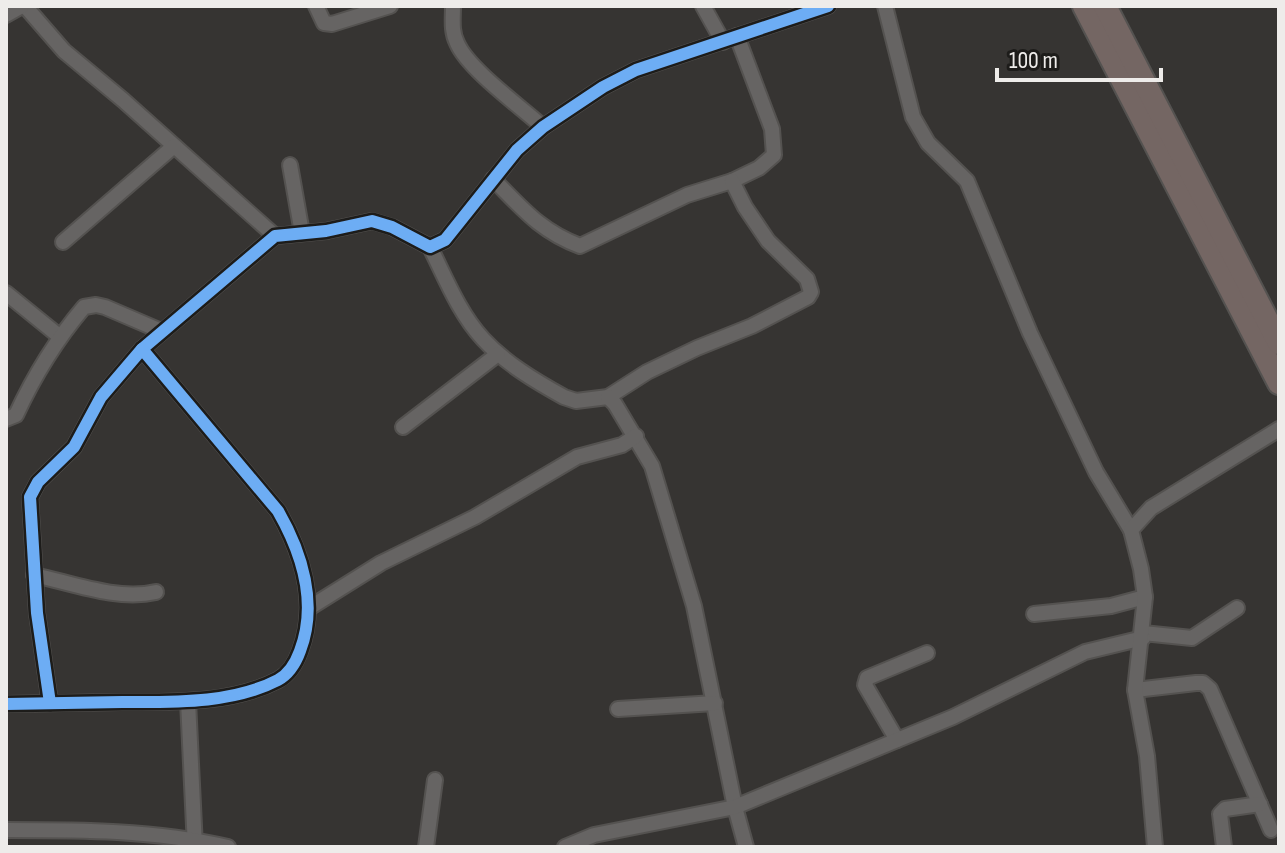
<svg xmlns="http://www.w3.org/2000/svg" width="1285" height="853" viewBox="0 0 1285 853" font-family="'Sofia Sans Condensed',sans-serif">
<style>
.lines{fill:none;stroke-linecap:round;stroke-linejoin:round}
.minor-casing{stroke:#545250;stroke-width:18}
.highway-casing{stroke:#545250;stroke-width:26}
.minor{stroke:#666463;stroke-width:14}
.highway{stroke:#746663;stroke-width:22}
.cycleway-casing{stroke:#1d1c1a;stroke-width:17}
.cycleway{stroke:#6dadf4;stroke-width:12}
</style>
<rect width="100%" height="100%" fill="#363432"/>
<g class="lines">
<defs>
<g id="minor">
<path d="M 25,6 L 64,51 L 123,100 L 275,236"/>
<path d="M 316,6 L 324,23 L 332,24 L 390,6"/>
<path d="M 453,6 C 453,19 451,31 457,43 C 468,69 521,107 543,127"/>
<path d="M 703,6 L 723,42"/>
<path d="M 885,6 L 913,117 L 928,143 L 967,181 L 1030,333 L 1096,472 L 1131,530"/>
<path d="M 6,15 L 22,6"/>
<path d="M 290,165 L 302,233"/>
<path d="M 493,179 C 522,208 540,231 580,246 L 687,195 L 732,181 L 759,168 L 774,155 L 772,129 L 737,36"/>
<path d="M 63,242 L 174,146"/>
<path d="M 430,247 C 445,277 459,313 483,339 C 505,363 535,381 564,397 L 576,401 L 608,397 L 647,372 L 697,348 L 752,326 L 808,297 L 811,292 L 807,279 L 768,241 L 745,207 L 732,181"/>
<path d="M 6,293 L 59,336"/>
<path d="M 608,397 L 615,404 L 652,466 L 694,606 L 735,807 L 746,847"/>
<path d="M 6,419 L 16,415 C 34,376 56,340 84,307 L 96,305 L 105,307 L 161,331"/>
<path d="M 403,427 L 498,354"/>
<path d="M 34,575 C 72,583 117,601 156,592"/>
<path d="M 309,608 L 381,563 L 475,517 L 577,457 L 622,445 L 636,436"/>
<path d="M 1034,614 L 1111,606 L 1145,597"/>
<path d="M 1143,633 L 1192,638 L 1237,608"/>
<path d="M 1135,690 L 1196,683 L 1203,683 L 1210,689 L 1271,830"/>
<path d="M 188,701 L 195,847"/>
<path d="M 50,703 L 37,613 L 30,497 L 38,482 L 74,447 L 101,397 L 142,349 L 275,236 L 326,231 L 372,221 L 392,227 L 430,247 L 445,240 L 517,150 L 543,127 L 603,87 L 636,70 L 828,6"/>
<path d="M 6,704 C 45,703 84,703 122,702 C 173,702 232,704 278,680 C 289,674 296,662 300,651 C 318,604 302,553 278,511 L 142,349"/>
<path d="M 618,709 L 715,703"/>
<path d="M 897,740 L 865,685 L 867,678 L 927,653"/>
<path d="M 6,830 C 80,830 155,830 228,847"/>
<path d="M 426,847 L 435,780"/>
<path d="M 565,847 L 594,835 L 735,807 L 953,717 L 1085,652 L 1143,638"/>
<path d="M 1155,847 L 1147,756 L 1135,690 L 1145,597 L 1141,569 L 1131,530 L 1151,508 L 1279,429"/>
<path d="M 1224,847 L 1220,814 L 1225,809 L 1260,804"/>
</g>
<g id="highway">
<path d="M 1084,6 L 1279,383"/>
<path d="M 1105,6 L 1279,343"/>
</g>
</defs>
<use href="#minor" class="minor-casing"/>
<use href="#highway" class="highway-casing"/>
<use href="#minor" class="minor"/>
<use href="#highway" class="highway"/>
<defs>
<g id="cycleway">
<path d="M 50,703 L 37,613 L 30,497 L 38,482 L 74,447 L 101,397 L 142,349 L 275,236 L 326,231 L 372,221 L 392,227 L 430,247 L 445,240 L 517,150 L 543,127 L 603,87 L 636,70 L 828,6"/>
<path d="M 6,704 C 45,703 84,703 122,702 C 173,702 232,704 278,680 C 289,674 296,662 300,651 C 318,604 302,553 278,511 L 142,349"/>
</g>
</defs>
<use href="#cycleway" class="cycleway-casing"/>
<use href="#cycleway" class="cycleway"/>
</g>
<rect width="1285" height="853" fill="none" stroke="#eeecea" stroke-width="16"/>
<path d="M997 68v12h164v-12" fill="none" stroke="#eeecea" stroke-width="4"/>
<text x="1009" y="68" font-size="24" fill="#eeecea" stroke="#1d1c1a" stroke-width="6" paint-order="stroke">100 m</text>
</svg>
